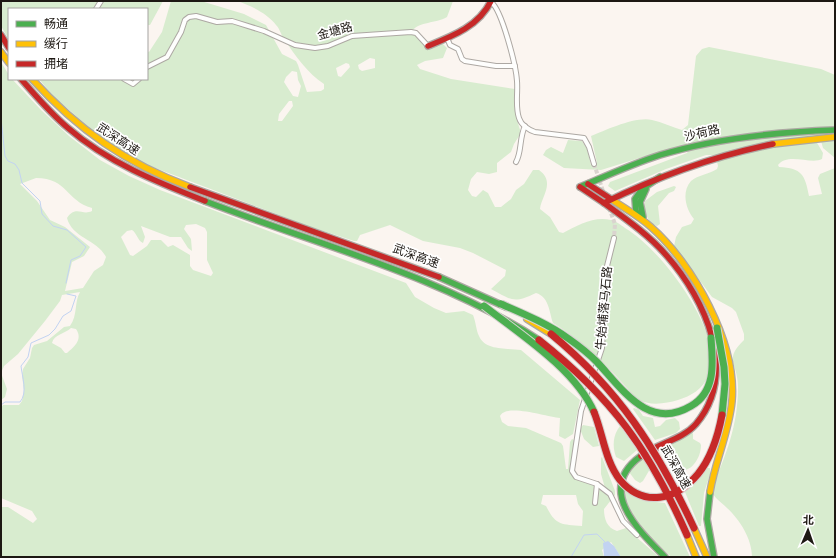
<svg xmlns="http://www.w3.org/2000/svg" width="836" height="558" viewBox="0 0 836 558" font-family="Inter,'Noto Sans SC',sans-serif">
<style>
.green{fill:#d8eccf;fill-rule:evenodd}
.water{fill:#c2d3f2}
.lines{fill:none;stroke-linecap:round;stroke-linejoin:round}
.stream{stroke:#c2d3f2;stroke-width:1}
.street-tunnel{stroke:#dad4cf;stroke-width:4;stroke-dasharray:4 2;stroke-linecap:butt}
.street-casing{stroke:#ada8a3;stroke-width:6}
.fast-casing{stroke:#ada8a3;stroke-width:8}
.slow-casing{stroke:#ada8a3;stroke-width:8}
.jam-casing{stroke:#ada8a3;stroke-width:8}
.street{stroke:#fefefd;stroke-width:4}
.fast{stroke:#4caf50;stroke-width:5.5}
.slow{stroke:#ffc107;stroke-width:5.5}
.jam{stroke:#c62828;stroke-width:5.5}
.fast-bridge-casing{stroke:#d5d1cf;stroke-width:9;stroke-linecap:butt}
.jam-bridge-casing{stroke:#d5d1cf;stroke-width:9;stroke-linecap:butt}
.fast-bridge{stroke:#4caf50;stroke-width:7}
.jam-bridge{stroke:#c62828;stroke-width:7}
.labels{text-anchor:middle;stroke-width:3.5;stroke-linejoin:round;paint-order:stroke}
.street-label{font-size:12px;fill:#1d1813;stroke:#fff}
</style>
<rect width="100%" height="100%" fill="#fbf5f0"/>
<g class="green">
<path d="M 1,1 L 163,1 L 150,25 L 147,25 L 147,9 L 9,9 L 9,40 L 1,26 Z"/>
<path d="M 171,1 L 201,1 L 244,14 L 266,25 L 282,54 L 296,61 L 298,65 L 307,92 L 321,91 L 324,89 L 324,84 C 308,74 295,55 284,39 C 281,35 280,29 276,25 C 268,14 250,5 237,1 L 453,1 L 447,17 C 435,24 420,21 412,31 L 426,47 L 442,43 L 447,48 L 443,58 L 425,61 L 417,65 L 420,69 L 451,79 L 515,89 L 516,117 L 521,133 L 514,144 L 511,152 L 497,163 L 497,172 L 489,174 L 477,172 L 471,179 L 468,190 L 472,196 L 476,197 L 483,190 L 488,193 L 495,207 L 501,207 L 511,199 L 516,190 L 524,184 L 533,170 L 539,170 C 556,182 541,197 540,209 L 550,217 L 559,232 L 563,233 C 578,225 594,216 611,220 C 616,221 621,225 625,228 C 658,248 698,302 709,340 C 711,348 710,356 710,365 C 710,368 710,373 708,376 C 703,389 691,396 678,400 C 665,404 649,406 637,399 C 608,367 590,346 553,323 C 549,311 549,297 536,293 C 513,304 512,300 491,289 L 505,276 L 506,270 L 473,253 L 460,248 L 423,241 L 390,225 L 360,235 L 357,241 L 354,241 L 308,226 L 142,163 L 122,153 L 99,136 L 53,96 L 39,79 L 147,79 L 147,51 L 149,52 L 162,32 ZM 370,58 L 375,59 L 375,68 L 362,71 L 359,69 L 358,65 ZM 346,63 L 349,64 L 350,67 L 341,77 L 338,76 L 336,68 ZM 292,71 L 297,72 L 298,80 L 301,86 L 298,97 L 293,96 L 284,82 L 286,77 ZM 289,101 L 292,101 L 293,106 L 282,121 L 278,121 L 279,114 Z"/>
<path d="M 709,47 L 821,69 L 835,75 L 835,158 L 823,148 L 821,141 L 816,141 L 823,153 L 822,159 C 811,165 788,152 778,165 L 779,167 C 802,168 805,175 809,196 L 822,194 L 818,178 L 820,174 L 835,168 L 835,557 L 752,557 C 752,539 740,520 727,508 C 721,502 714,498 711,490 C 726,455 738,426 738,387 C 738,363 723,360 744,340 L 744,334 L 736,312 L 732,308 L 712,297 L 674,246 L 676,237 L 682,227 L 691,224 L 694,219 C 686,210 681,192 691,181 C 698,175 709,174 717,169 L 718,166 L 716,157 L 712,155 L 706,155 L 666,169 L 615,191 L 608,186 L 610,182 L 687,153 L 689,149 L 686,146 L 675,147 L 601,170 L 564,168 L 543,155 L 546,150 L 551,147 L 563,153 L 568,140 L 582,141 L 587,149 L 591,165 L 597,163 L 591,136 C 606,130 636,116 652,120 C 662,122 672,127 682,130 L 688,125 L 696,56 L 702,49 Z"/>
<path d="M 1,62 L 9,75 L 9,79 L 12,79 L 41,110 L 69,136 L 100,160 L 129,176 L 160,190 L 406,283 L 415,297 L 434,308 L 446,313 L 464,311 L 473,315 C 476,322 476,330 479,336 C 485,351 508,348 521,350 L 580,400 L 573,434 L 565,439 L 559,436 L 560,418 C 547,417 506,403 500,416 L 502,422 L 508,426 L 526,428 L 561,443 L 563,446 L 566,469 L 568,469 L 570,442 L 572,439 L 574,440 L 575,464 L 571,474 C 575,480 599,488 605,488 L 601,474 L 601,458 L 602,457 L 615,491 L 615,495 L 604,509 C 604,519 607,528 617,531 L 626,528 L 659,557 L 621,557 L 611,542 L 602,550 L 604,557 L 1,557 L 1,507 L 8,507 L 33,523 L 37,519 L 32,511 L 1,498 L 1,408 L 3,405 L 19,405 L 22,401 L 24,391 L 22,375 L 23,369 L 30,358 L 32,348 L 34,345 L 47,341 L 64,327 L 70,326 C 78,315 74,302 80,292 L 62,295 L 60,301 L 45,321 L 18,354 L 4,366 L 1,373 L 7,389 L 5,397 L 1,400 ZM 36,178 C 68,178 66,201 92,208 L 92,211 C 82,216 76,205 67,218 C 72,238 98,240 106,257 L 103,265 L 94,271 L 83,288 L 65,291 L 72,262 L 84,256 L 90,247 L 65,227 L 50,220 L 37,201 L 20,184 ZM 196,224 L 205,228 L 207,232 L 207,260 L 213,273 L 211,276 L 193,270 L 190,266 L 190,255 L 173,245 L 168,247 L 161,240 L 151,240 L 147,246 L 133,256 L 130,255 L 121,237 L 127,231 L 132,230 C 137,233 137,240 143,243 L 145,237 L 141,226 L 170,237 L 181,237 L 188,248 L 192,251 L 191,239 L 184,229 L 186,225 ZM 71,328 L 76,329 C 83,339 75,346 67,353 L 65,353 L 61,348 L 52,343 C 54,334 65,334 71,328 ZM 543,495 L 576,495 L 578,504 L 583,511 L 582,526 C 561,524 556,526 546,506 L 541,504 Z"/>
<path d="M 674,186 L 676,187 L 674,191 L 669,193 L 658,206 L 660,224 L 657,226 C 647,222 643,211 645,201 L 657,192 Z"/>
<path d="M 634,408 L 639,410 L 643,416 L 653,418 L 655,427 L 660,426 L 666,420 L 675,418 L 679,422 L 680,429 L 676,433 L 655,440 L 633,409 Z"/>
<path d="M 583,425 L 594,427 L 599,446 L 593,447 L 584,439 L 580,429 Z"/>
<path d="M 620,426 L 637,450 L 624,461 L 616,457 C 612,446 613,435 620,426 Z"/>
<path d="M 692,432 L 693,434 L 693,439 L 700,443 L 701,445 C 701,459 690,475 675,470 L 660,448 Z"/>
<path d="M 642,458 L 650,469 L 643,481 L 640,483 L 635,480 L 629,472 Z"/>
<path d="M 706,468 L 710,468 L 710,474 L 704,493 L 701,526 L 699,526 L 685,492 L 697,481 Z"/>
<path d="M 626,491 L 634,497 L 647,501 L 665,503 L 690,557 L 671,557 C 656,543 635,527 627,508 C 625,503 625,497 624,492 Z"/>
</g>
<path class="water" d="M 608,541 L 614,546 L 621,557 L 604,557 L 603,543 Z"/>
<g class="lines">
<g class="stream">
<path d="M 1,118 L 5,156 L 8,161 L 15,164 L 19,170 L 22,183 L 40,201 L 42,214 L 53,226 L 67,230 L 86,247 L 80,256 L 71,260 L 66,283"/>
<path d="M 1,405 L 5,402 L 20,402 C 28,393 22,376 21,366 L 28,357 L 31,343 L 49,335 L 55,329 L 63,316 L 71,311 L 76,296 L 67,294"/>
<path d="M 571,557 L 584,535 L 597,534 L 606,543"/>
</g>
<g class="street-tunnel">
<path d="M 594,164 L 604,194"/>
<path d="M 609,208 L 615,224 L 614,238"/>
</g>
<defs>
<g id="street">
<path d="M 491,2 C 502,10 516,66 517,81 C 518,93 515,107 519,118 C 521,125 529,130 535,132 L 584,138 L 589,147 L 594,164"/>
<path d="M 96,9 L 101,1"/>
<path d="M 447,38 L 450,45 L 458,49 L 462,59 L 465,61 L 496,66 L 515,66"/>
<path d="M 147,67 L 167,57 L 181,32 L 185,20 L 189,17 L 196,16 L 217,22 L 232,21 L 264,31 L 295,45 L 315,48 L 328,46 L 352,36 L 411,32 L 416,33 L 428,46"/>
<path d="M 124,79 L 133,84 L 139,79"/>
<path d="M 516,162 C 522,152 519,138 525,126"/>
<path d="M 614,238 L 607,266 L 602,348 L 581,411 L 572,471 L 576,477 L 597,484 L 610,494 L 623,521 L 637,535"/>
<path d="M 595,503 L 597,484"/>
</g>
<g id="fast">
<path d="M 580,187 C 606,176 632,164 660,155 C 716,138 776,132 835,130"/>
<path d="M 205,201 C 317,245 437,274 539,340"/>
<path d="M 643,217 L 640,202 L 646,189"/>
<path d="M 641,218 L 636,211 L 635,199 L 642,189 L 660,177"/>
<path d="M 439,277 L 506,307"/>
<path d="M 641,456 C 595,489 638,530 665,557"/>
<path d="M 710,492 L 707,519 L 714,557"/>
</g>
<g id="slow">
<path d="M 1,52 L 9,63"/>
<path d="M 32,79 C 77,129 127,164 190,187"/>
<path d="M 773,144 L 835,137"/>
<path d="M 611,199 C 624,208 639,216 651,227 C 693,264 737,343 732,401 C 729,433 715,461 710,492"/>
<path d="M 527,319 L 551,334"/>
<path d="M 694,528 L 707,557"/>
<path d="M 687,535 L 696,557"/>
</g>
<g id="jam">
<path d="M 1,35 L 9,48"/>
<path d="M 428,46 C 453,36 479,26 491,1"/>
<path d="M 21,79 C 36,96 50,113 68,128 C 107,162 157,182 205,201"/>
<path d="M 588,184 L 611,199"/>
<path d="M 190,187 L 439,277"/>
<path d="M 580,187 L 604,203 C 659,176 714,156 773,144"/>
<path d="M 604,203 C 626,219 649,235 667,256 C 705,299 739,373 696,424 C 682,440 658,443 641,456"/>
</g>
</defs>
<use href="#street" class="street-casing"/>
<use href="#fast" class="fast-casing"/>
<use href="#slow" class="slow-casing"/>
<use href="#jam" class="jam-casing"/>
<use href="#street" class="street"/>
<use href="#fast" class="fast"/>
<use href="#slow" class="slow"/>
<use href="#jam" class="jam"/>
<defs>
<g id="fast-bridge">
<path d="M 501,304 C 524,314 548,324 569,339 C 579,346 588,353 597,362 C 623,390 649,431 691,406 C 716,392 713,363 711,338"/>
<path d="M 484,306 C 520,334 575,369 594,412"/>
<path d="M 717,328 L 724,367 L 725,384 L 722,415"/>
</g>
<g id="jam-bridge">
<path d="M 551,334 C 619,390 657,449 694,528"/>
<path d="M 539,340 C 612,398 649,449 687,535"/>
<path d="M 594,412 C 603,434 605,461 620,480 C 644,508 676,500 698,474 C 711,458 718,436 722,415"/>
</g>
</defs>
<use href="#fast-bridge" class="fast-bridge-casing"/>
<use href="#jam-bridge" class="jam-bridge-casing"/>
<use href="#fast-bridge" class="fast-bridge"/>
<use href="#jam-bridge" class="jam-bridge"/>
</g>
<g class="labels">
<g class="street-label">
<text transform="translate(335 31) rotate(-16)" y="4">金塘路</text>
<text transform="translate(702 133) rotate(-13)" y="4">沙荷路</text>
<text transform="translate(118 139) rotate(33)" y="4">武深高速</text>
<text transform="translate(416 256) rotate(20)" y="4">武深高速</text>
<text transform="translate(604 308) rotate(-85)" y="4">牛始埔落马石路</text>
<text transform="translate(676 467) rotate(61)" y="4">武深高速</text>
</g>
</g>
<rect width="836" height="558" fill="none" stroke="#1d1813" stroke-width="4"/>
<rect x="8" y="8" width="140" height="72" fill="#ffffff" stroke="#a5a3a1"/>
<rect x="16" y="21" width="20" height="6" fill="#4caf50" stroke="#a5a3a1"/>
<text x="44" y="28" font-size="12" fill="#1d1813">畅通</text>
<rect x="16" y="41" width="20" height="6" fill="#ffc107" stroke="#a5a3a1"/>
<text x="44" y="48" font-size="12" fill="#1d1813">缓行</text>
<rect x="16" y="61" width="20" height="6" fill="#c62828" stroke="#a5a3a1"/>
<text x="44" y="68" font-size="12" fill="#1d1813">拥堵</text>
<g transform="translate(808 530) rotate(2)" stroke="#ffffff" stroke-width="3" paint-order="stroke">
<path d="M0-3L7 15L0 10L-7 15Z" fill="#1d1813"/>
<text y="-6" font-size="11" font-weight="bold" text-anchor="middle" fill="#1d1813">北</text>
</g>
</svg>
